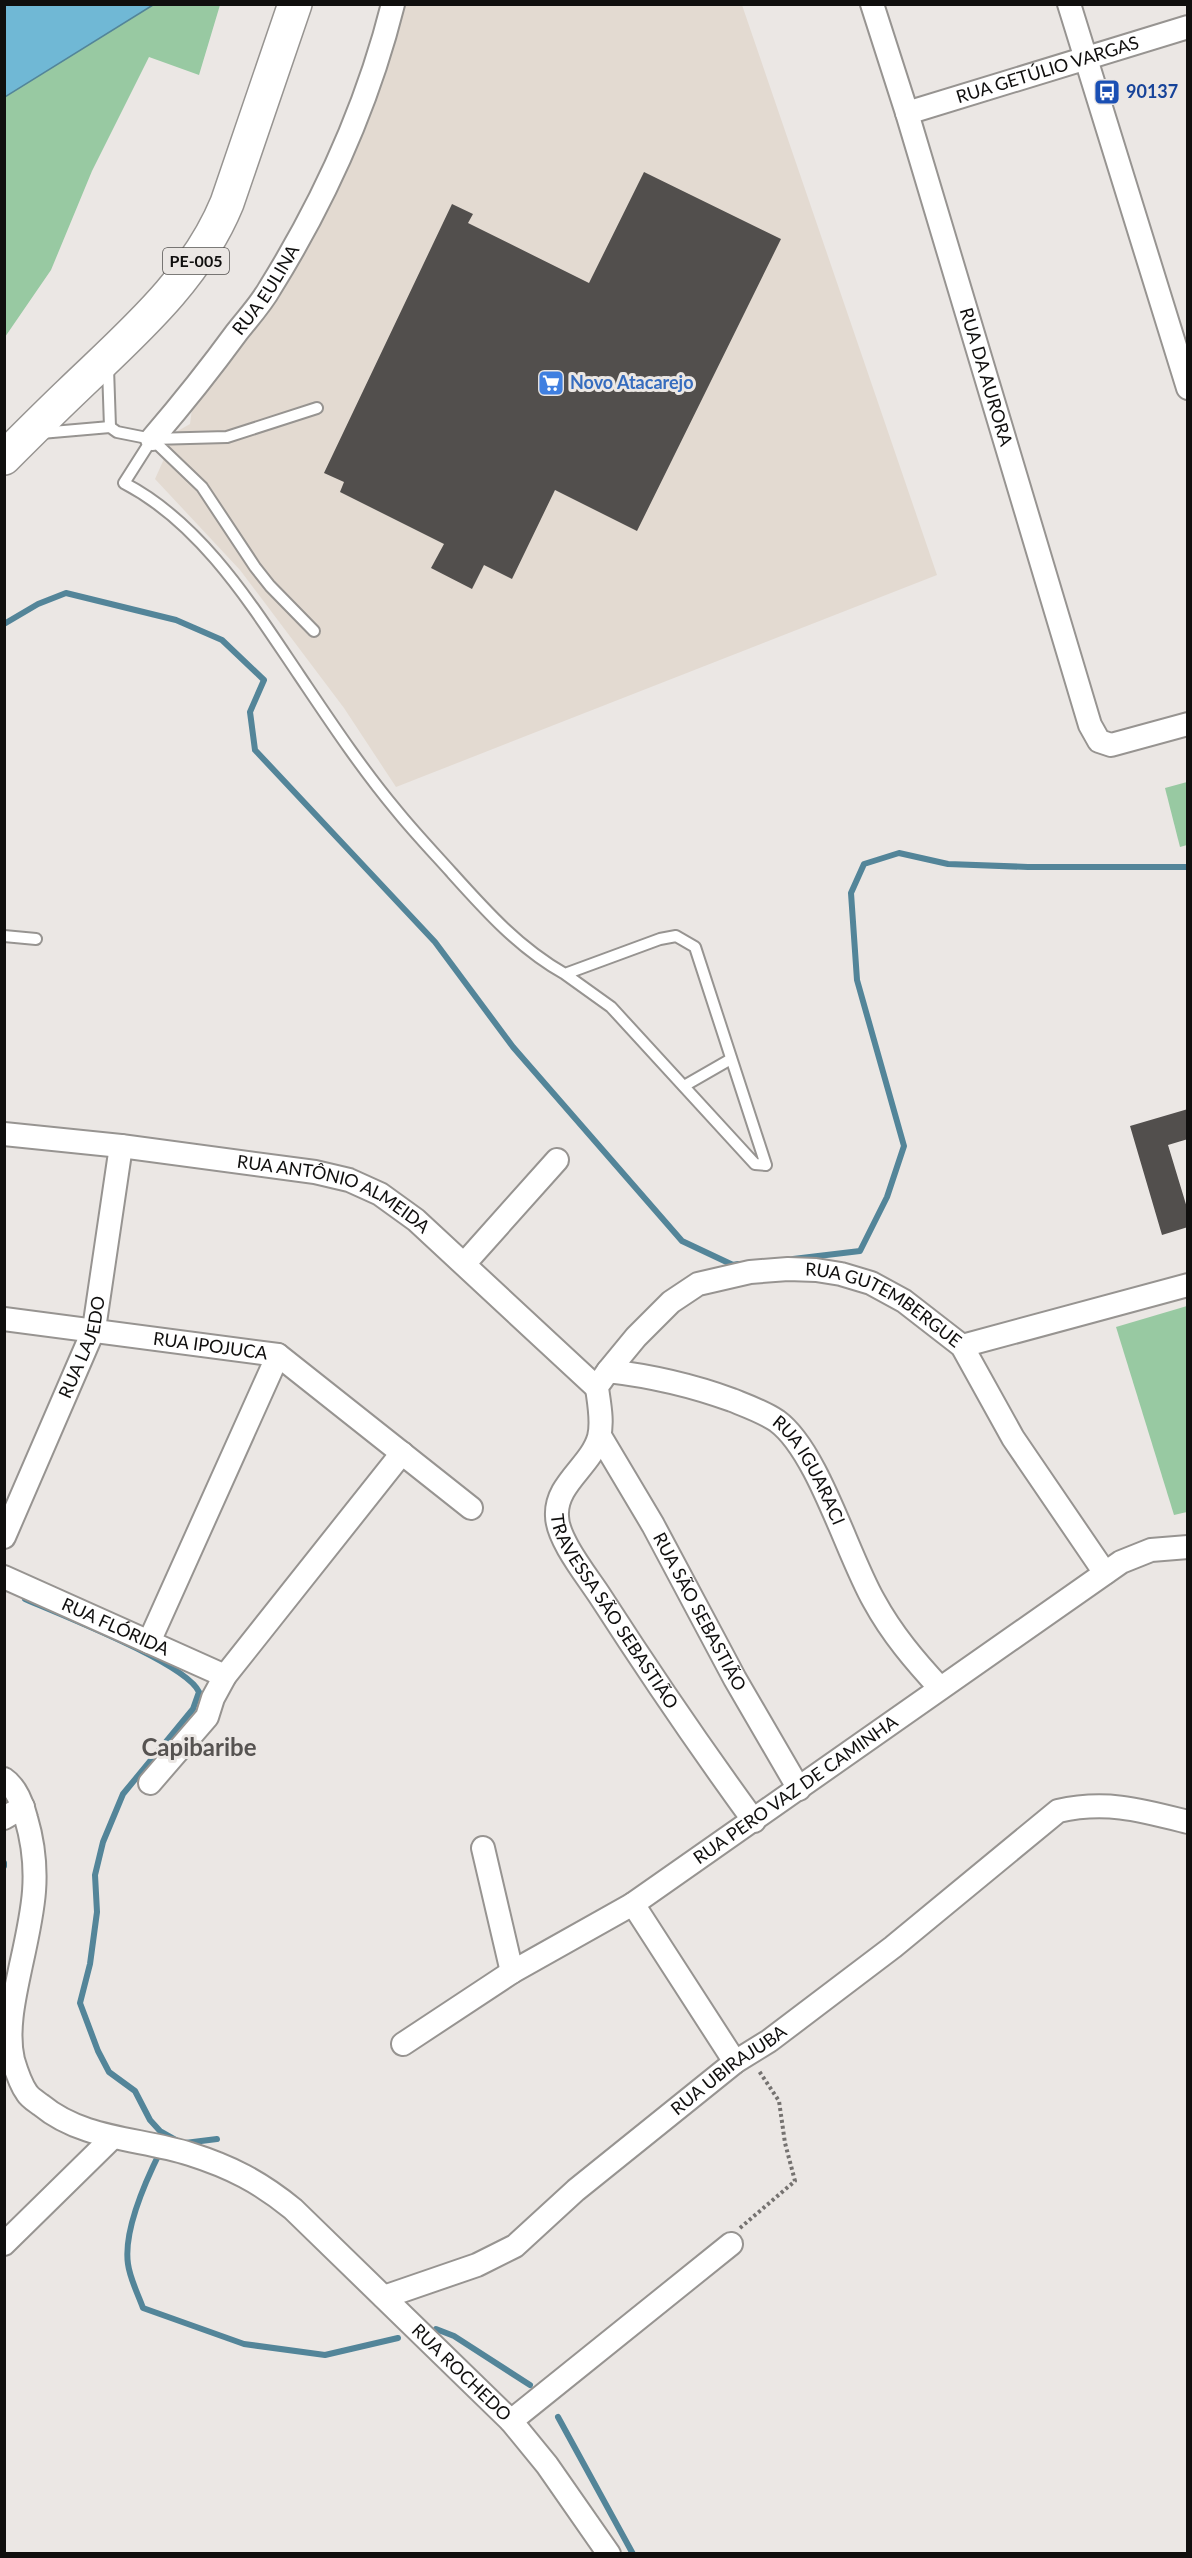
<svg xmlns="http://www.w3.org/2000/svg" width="1192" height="2558" viewBox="0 0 1192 2558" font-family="Lato,sans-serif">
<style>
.built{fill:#e3dad1}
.green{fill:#98c9a2}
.water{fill:#70b8d5;stroke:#538599;stroke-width:1.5}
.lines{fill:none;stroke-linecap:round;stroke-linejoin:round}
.stream{stroke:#538599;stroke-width:6}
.building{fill:#524f4d}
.service-casing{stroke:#979491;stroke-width:14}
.minor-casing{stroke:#979491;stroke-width:26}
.primary-casing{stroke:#979491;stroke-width:36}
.path{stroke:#757270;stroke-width:4;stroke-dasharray:3 3;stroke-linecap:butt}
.service{stroke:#fff;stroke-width:10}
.minor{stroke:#fff;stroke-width:22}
.primary{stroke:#fff;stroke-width:33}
.labels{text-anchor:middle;stroke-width:6;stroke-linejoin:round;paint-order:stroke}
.shield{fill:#ebe7e4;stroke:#52504e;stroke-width:1.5}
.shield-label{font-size:16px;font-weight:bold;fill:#100f0e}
.street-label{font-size:18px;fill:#100f0e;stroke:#ebe7e4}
.transit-label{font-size:18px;font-weight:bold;fill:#164399;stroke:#ebe7e4;text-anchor:start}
.shop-label{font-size:18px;font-weight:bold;fill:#366cbe;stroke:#ebe7e4;text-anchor:start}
.district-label{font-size:24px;font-weight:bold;fill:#565351;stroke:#ebe7e4}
</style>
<rect width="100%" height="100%" fill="#ebe7e4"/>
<path class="built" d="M 405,5 L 742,5 L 937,575 L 396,787 L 344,708 L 240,570 L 155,479 L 176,432 L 190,424 L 193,401 L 327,201 L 365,131 L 398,32 Z"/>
<g class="green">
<path d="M 153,5 L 220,5 L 199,75 L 149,57 L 92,171 L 51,270 L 5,337 L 5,97 Z"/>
<path d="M 1187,782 L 1187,845 L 1180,847 L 1165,788 Z"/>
<path d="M 1187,1306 L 1187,1512 L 1174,1515 L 1116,1327 Z"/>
</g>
<path class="water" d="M 5,4 L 153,4 L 153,5 L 5,97 Z"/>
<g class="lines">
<g class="stream">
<path d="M 4,624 L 38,604 L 66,593 L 176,620 L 222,640 L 264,680 L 250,712 L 255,750 L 435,942 L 513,1047 L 682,1241 L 733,1265 L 738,1264"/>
<path d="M 793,1259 L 860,1251 L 887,1197 L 904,1146 L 857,980 L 851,893 L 864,864 L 899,853 L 948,864 L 1028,867 L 1188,867"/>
<path d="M 25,1599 C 59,1614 186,1663 199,1692 L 193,1709 L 123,1794 L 103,1842 L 95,1875 L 97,1912 L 90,1964 L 80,2003 L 98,2051 L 109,2072 L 135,2091 L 150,2120 L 160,2131 L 176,2140"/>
<path d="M 4,1863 L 4,1866"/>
<path d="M 185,2143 L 217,2139"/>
<path d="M 161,2150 C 146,2180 123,2230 128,2264 C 130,2279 138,2294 143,2308 L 244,2344 L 325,2355 L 398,2338"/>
<path d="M 436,2329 L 454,2336 L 530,2385"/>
<path d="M 558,2417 L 633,2554"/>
</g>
</g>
<g class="building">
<path d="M 644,172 L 781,239 L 637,531 L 555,490 L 512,579 L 484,565 L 472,589 L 431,568 L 444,544 L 340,492 L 344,482 L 324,473 L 452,204 L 473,214 L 468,223 L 589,283 Z"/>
<path d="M 1188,1109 L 1188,1139 L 1168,1145 L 1188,1211 L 1188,1227 L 1162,1235 L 1130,1126 Z"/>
</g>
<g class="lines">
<defs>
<g id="service">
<path d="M 108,368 L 110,427"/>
<path d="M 41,433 L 110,427 L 117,432 L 152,439 L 124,483 C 201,523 251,604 299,675 C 330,721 361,768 397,811 C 414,832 433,852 451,872 C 486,911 519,948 565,974 L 660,939 L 676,936 L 695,947 L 766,1165 L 755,1164 L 611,1007 L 565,974"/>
<path d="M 314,631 L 270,586 L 255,567 L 202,487 L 152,439 L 227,437 L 317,408"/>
<path d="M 4,936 L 36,939"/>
<path d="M 684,1086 L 731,1059"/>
</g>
<g id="minor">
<path id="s1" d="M 872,4 L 907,113 L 1090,725 L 1099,741 L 1111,745 L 1188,724"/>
<path d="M 1069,4 L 1188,388"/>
<path id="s2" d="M 907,113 L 1188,27"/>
<path id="s3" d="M 152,439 C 182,404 210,369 237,332 C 248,318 261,304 270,288 C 324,201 368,104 393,4"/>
<path id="s4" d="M 4,1134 L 121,1146 L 315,1172 L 349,1180 L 380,1194 L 416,1220 L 597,1388"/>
<path d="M 465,1263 L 557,1160"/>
<path id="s5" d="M 4,1319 L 278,1355 L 471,1508"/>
<path d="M 962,1346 L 1188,1285"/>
<path id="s6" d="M 608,1371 L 636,1337 L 671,1302 L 698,1284 L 750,1272 L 788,1269 L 816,1270 L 841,1274 L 871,1283 L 904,1301 L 962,1346 L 1013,1438 L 1105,1573"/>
<path id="s7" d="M 601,1381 L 608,1371 C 651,1376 691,1385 732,1400 C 747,1406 764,1412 777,1421 C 818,1451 847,1554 874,1601 C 892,1634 915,1661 940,1688"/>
<path id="s8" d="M 597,1388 C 599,1403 603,1422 599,1437 C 591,1466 555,1484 557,1516 C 557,1539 587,1576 600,1596 C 649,1672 700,1747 754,1821"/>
<path id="s9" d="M 600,1436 L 653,1525 L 735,1679 L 799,1789"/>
<path id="s10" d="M 4,1537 L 94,1329 L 121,1146"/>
<path id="s11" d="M 4,1577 L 225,1676"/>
<path d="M 149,1642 L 278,1355"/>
<path id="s12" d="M 4,1779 C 16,1787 23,1805 26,1818 C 42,1872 33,1911 21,1965 C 15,1994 6,2030 13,2060 C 16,2070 21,2085 27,2093 C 30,2098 37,2102 41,2105 C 83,2140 140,2138 190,2154 C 231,2167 260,2182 293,2209 L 511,2421 L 547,2465 L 609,2554"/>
<path d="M 150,1783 L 207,1717 L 213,1698 L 225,1676 L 402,1453"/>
<path d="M 4,1818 L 23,1807"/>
<path d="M 483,1848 L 512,1972"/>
<path d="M 633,1904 L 735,2062"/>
<path id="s13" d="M 403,2044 L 512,1972 L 633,1904 L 1121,1562 L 1151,1550 L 1188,1547"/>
<path d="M 4,2244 L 112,2138"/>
<path id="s14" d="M 384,2297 L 477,2265 L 515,2246 L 576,2190 L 735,2062 L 769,2041 L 893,1947 L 1058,1811 C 1106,1800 1141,1810 1188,1822"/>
<path d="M 511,2421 L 731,2244"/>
</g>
<path id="primary" d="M 4,458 C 26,436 48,414 70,393 C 129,336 195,281 227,203 L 295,4"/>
</defs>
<use href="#service" class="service-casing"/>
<use href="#minor" class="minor-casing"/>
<use href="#primary" class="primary-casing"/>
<path class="path" d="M 740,2228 L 795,2181 L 785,2143 L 779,2101 L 759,2071"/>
<use href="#service" class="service"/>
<use href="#minor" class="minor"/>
<use href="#primary" class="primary"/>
</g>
<defs>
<symbol id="bus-square" viewBox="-11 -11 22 22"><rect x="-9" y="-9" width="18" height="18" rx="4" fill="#1a4fb4" stroke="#ebe7e4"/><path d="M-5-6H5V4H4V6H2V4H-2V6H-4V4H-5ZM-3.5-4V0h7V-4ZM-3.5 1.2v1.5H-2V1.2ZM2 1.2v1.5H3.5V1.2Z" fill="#fff"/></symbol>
<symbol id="supermarket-square" viewBox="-11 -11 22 22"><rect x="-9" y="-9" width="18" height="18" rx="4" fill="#3f7fe0" stroke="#ebe7e4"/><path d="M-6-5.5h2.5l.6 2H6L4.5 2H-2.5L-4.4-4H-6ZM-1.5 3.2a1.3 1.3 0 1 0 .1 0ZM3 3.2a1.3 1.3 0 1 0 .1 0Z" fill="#fff"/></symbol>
</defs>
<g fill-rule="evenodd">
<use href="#bus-square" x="1092" y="77" width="30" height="30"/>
<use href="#supermarket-square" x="536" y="368" width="30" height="30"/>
</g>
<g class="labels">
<rect class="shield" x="163" y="248" width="66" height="26" rx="4.5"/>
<g class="shield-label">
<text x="196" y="267">PE-005</text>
</g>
<g class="street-label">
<text dy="6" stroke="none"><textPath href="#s2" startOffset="147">RUA GETÚLIO VARGAS</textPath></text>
<text dy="6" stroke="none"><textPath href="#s3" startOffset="188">RUA EULINA</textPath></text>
<text dy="6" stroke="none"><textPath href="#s1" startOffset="390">RUA DA AURORA</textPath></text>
<text dy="6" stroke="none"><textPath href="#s4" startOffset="338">RUA ANTÔNIO ALMEIDA</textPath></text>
<text dy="6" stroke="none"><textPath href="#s6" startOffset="322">RUA GUTEMBERGUE</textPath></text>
<text dy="6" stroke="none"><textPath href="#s5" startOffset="208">RUA IPOJUCA</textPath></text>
<text dy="6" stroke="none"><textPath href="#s10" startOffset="206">RUA LAJEDO</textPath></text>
<text dy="6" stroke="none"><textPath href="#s7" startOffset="249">RUA IGUARACI</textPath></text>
<text dy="6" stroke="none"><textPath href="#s8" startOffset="252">TRAVESSA SÃO SEBASTIÃO</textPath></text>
<text dy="6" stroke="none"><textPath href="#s9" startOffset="202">RUA SÃO SEBASTIÃO</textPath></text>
<text dy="6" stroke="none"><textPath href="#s11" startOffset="122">RUA FLÓRIDA</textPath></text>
<text dy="6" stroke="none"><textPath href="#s13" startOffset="468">RUA PERO VAZ DE CAMINHA</textPath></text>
<text dy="6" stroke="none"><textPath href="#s14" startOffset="418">RUA UBIRAJUBA</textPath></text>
<text dy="6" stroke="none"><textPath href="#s12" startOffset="856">RUA ROCHEDO</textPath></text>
</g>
<g class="transit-label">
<text x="1126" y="98">90137</text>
</g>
<g class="shop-label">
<text x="570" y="389">Novo Atacarejo</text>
</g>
<g class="district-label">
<text x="199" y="1756">Capibaribe</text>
</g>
</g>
<rect width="1192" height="2558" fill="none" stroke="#100f0e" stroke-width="12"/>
</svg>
